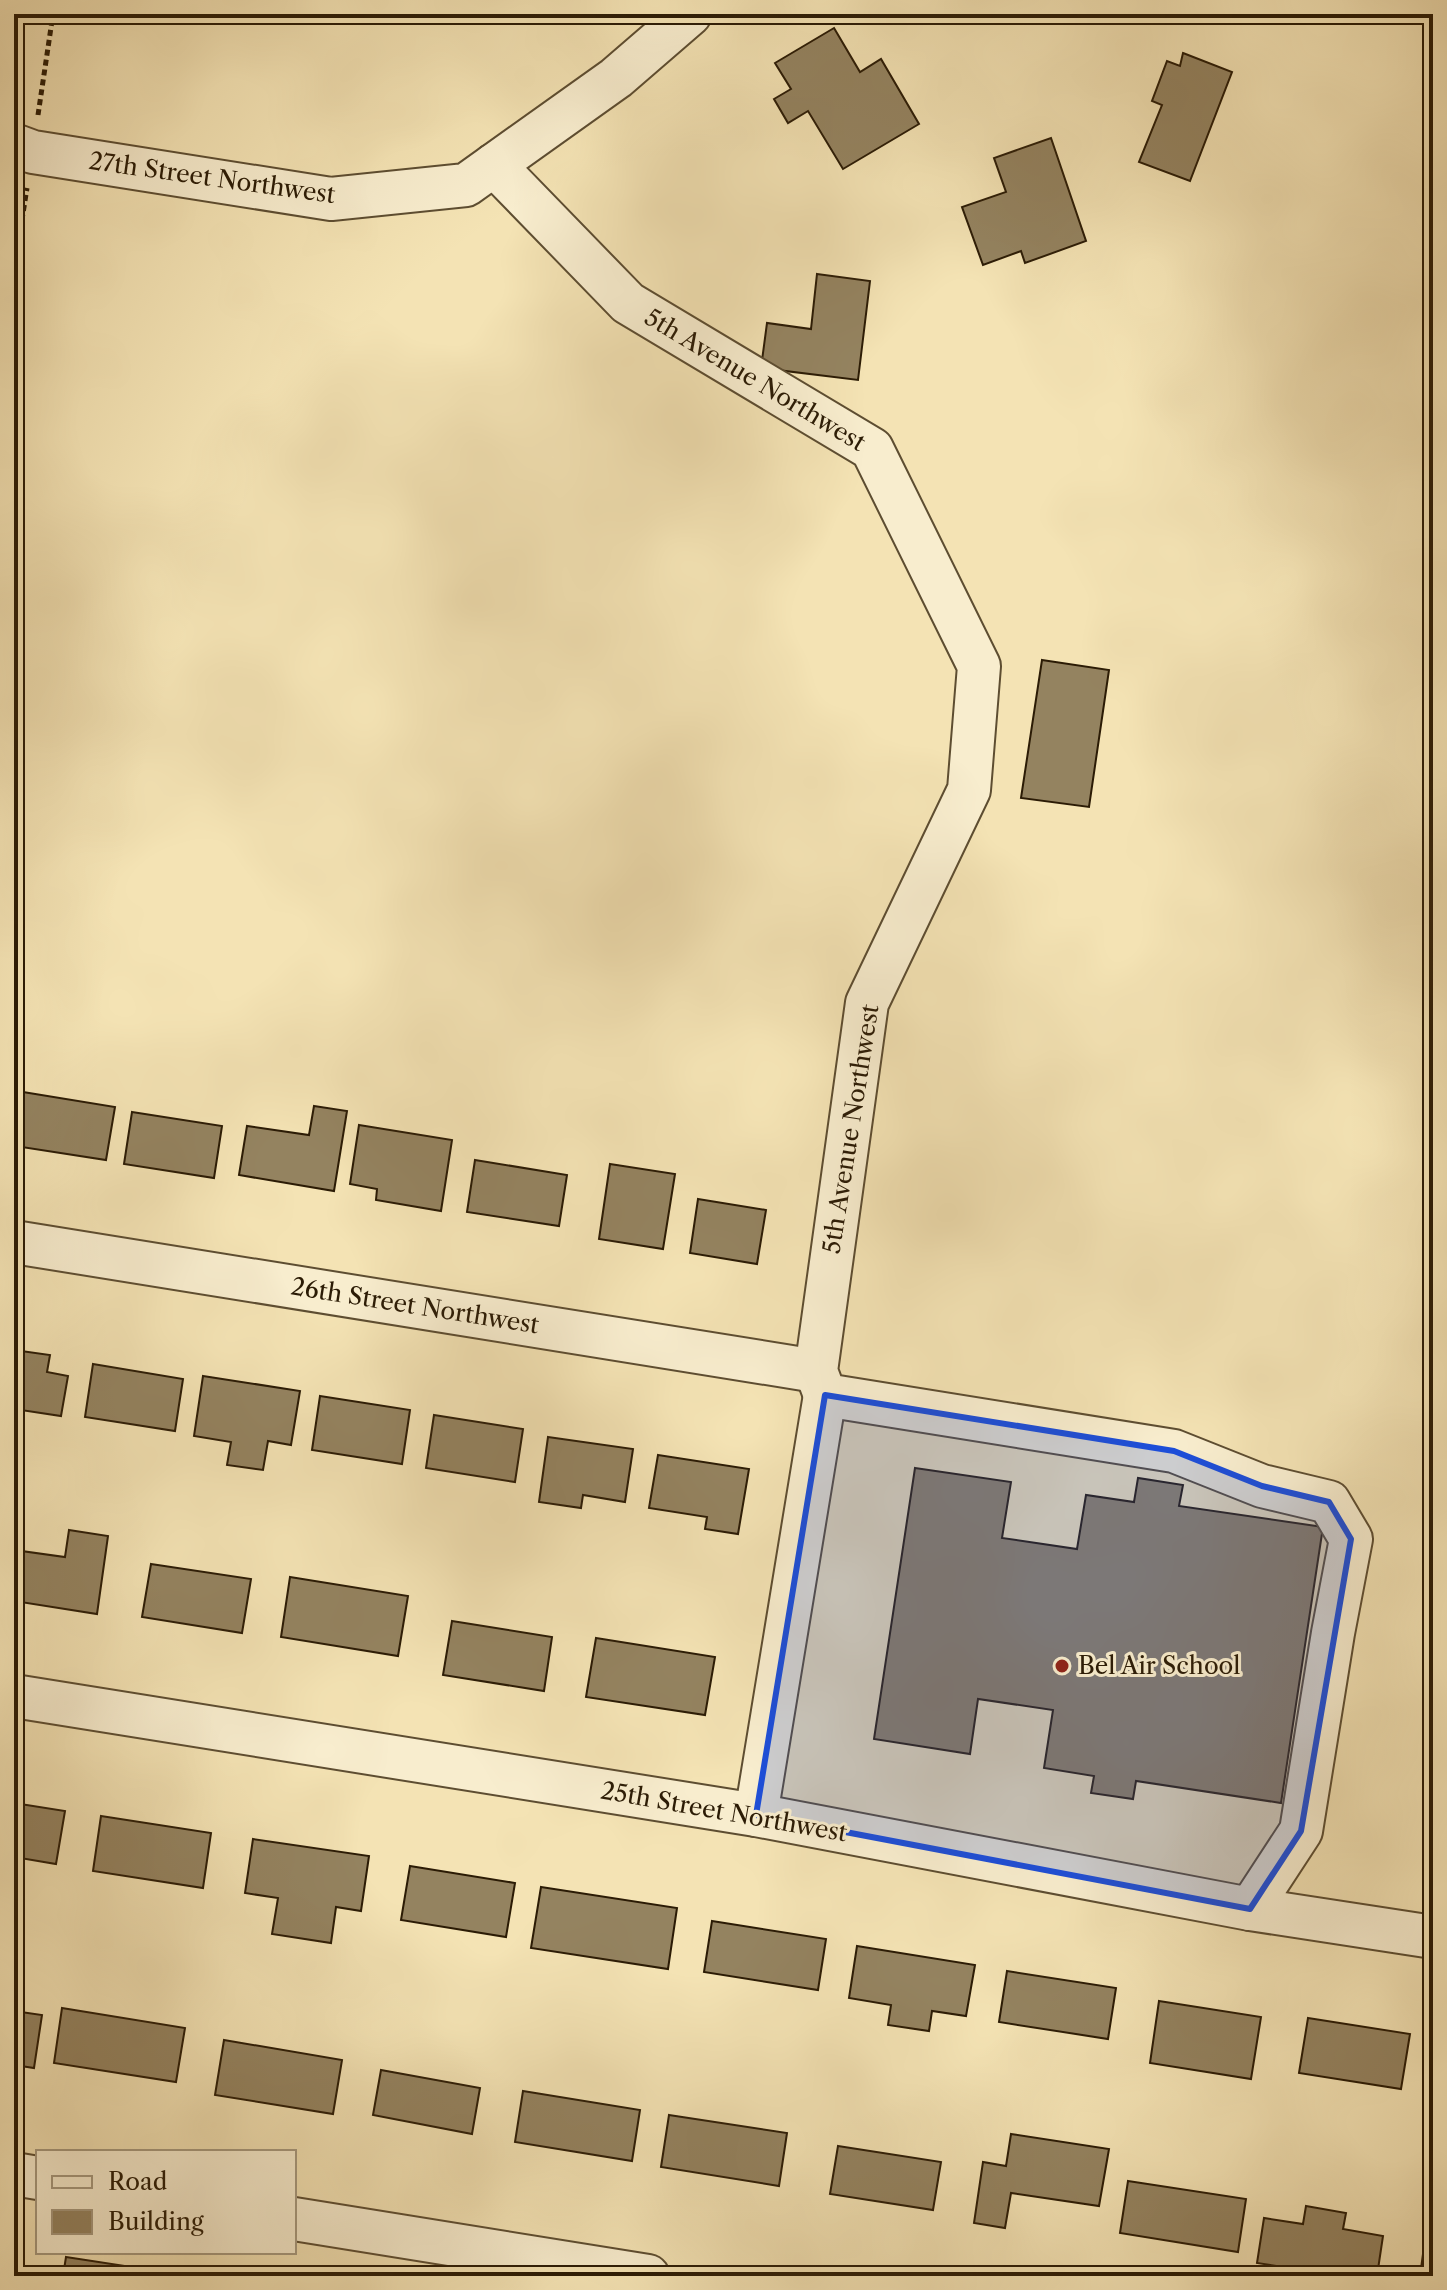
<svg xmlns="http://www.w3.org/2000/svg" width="1447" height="2290" viewBox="0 0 1447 2290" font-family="'Libre Caslon Text',serif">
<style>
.building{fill:#948360;stroke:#2b1b05;stroke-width:2}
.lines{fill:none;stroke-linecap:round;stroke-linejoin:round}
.minor-casing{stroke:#5d4d31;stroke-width:46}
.path{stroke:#2b1b05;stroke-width:5;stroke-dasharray:6 4;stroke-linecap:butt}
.minor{stroke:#f8edce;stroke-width:42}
.marked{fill:#1d4ed8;fill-opacity:0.2;stroke:#1d4ed8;stroke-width:6;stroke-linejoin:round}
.poi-dot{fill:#8f2418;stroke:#f8edce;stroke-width:3}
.labels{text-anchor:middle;stroke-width:6;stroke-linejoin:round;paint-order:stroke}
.street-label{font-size:24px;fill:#2b1b05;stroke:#f8edce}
.poi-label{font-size:24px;fill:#2b1b05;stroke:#f8edce;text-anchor:start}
</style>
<rect width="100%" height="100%" fill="#f4e3b4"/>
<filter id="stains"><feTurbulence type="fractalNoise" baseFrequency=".0025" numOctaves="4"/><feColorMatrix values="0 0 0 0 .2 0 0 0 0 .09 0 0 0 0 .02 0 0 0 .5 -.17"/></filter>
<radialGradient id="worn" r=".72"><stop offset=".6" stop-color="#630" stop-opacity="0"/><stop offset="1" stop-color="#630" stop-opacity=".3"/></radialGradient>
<g class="building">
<path d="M 834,28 L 860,72 L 881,59 L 919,124 L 843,169 L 808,111 L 788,123 L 774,99 L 791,89 L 775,63 Z"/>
<path d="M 1183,53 L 1232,72 L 1190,181 L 1139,162 L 1162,105 L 1152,101 L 1167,61 L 1180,66 Z"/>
<path d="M 1051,138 L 1086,241 L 1025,263 L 1021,251 L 983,265 L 962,207 L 1006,192 L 994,158 Z"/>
<path d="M 817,274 L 870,281 L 858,380 L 761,368 L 767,323 L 811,329 Z"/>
<path d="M 1042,660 L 1109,670 L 1089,807 L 1021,798 Z"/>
<path d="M 23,1092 L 115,1107 L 106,1160 L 15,1146 Z"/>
<path d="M 314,1106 L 347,1111 L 334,1191 L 239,1175 L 247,1126 L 309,1135 Z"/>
<path d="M 132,1112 L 222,1126 L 214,1178 L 124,1164 Z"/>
<path d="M 359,1125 L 452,1140 L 441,1211 L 376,1200 L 377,1189 L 350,1184 Z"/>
<path d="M 475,1160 L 567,1175 L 559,1226 L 467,1212 Z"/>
<path d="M 610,1164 L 675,1174 L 663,1249 L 599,1239 Z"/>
<path d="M 698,1199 L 766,1210 L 757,1264 L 690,1253 Z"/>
<path d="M 14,1350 L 50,1355 L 47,1372 L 68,1376 L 61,1416 L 14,1409 Z"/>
<path d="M 93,1364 L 183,1379 L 175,1431 L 85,1417 Z"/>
<path d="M 203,1376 L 300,1391 L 291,1445 L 268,1441 L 263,1470 L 227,1465 L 231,1442 L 194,1436 Z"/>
<path d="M 320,1396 L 410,1410 L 402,1464 L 312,1450 Z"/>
<path d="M 434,1415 L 523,1429 L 515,1482 L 426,1468 Z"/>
<path d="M 548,1437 L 633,1449 L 625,1502 L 583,1495 L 581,1508 L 539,1502 Z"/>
<path d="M 658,1455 L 749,1469 L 738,1534 L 705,1529 L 707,1517 L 649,1508 Z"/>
<path d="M 915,1468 L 1011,1482 L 1002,1538 L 1077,1549 L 1086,1495 L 1134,1502 L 1138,1478 L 1183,1485 L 1179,1506 L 1323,1527 L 1281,1803 L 1136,1781 L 1133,1799 L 1091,1793 L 1094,1776 L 1044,1768 L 1053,1710 L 978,1699 L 970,1754 L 874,1739 Z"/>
<path d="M 69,1530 L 108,1536 L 97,1614 L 14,1601 L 14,1550 L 65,1557 Z"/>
<path d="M 151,1564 L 251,1579 L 242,1633 L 142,1617 Z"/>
<path d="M 290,1577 L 408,1596 L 398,1656 L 281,1637 Z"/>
<path d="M 452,1621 L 552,1637 L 544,1691 L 443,1675 Z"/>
<path d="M 596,1638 L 715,1657 L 705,1715 L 586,1697 Z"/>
<path d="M 14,1803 L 65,1811 L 56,1864 L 14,1857 Z"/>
<path d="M 101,1816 L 211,1833 L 203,1888 L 93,1871 Z"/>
<path d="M 253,1839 L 369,1856 L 361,1911 L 336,1907 L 331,1943 L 272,1934 L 278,1898 L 245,1893 Z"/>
<path d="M 410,1866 L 515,1883 L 506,1937 L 401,1920 Z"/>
<path d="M 541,1887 L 677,1908 L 668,1969 L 531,1948 Z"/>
<path d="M 712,1921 L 826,1939 L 818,1990 L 704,1972 Z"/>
<path d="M 857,1946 L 975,1965 L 966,2016 L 932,2011 L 929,2031 L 888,2025 L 891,2005 L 849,1998 Z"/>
<path d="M 1007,1971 L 1116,1988 L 1108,2039 L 999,2022 Z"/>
<path d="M 1159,2001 L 1261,2017 L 1251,2079 L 1150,2063 Z"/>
<path d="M 62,2008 L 185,2028 L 176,2082 L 54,2063 Z"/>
<path d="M 14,2011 L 42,2015 L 34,2068 L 14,2065 Z"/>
<path d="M 1308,2018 L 1410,2034 L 1401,2089 L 1299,2073 Z"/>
<path d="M 224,2040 L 342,2060 L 333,2114 L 215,2095 Z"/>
<path d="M 381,2070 L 480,2088 L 472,2134 L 373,2115 Z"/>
<path d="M 523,2091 L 640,2110 L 632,2161 L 515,2142 Z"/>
<path d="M 669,2115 L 787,2133 L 779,2186 L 661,2167 Z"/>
<path d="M 1011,2134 L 1109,2149 L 1099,2206 L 1011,2193 L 1005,2228 L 974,2223 L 983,2162 L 1006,2166 Z"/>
<path d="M 838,2146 L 941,2162 L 933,2210 L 830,2194 Z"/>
<path d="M 1128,2181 L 1246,2199 L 1238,2252 L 1120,2233 Z"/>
<path d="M 1306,2206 L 1346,2213 L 1343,2229 L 1383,2236 L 1377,2276 L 1341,2276 L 1257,2263 L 1264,2218 L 1303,2224 Z"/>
<path d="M 1429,2210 L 1433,2210 L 1433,2276 L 1420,2276 Z"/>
<path d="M 66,2257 L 184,2275 L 184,2276 L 63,2276 Z"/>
</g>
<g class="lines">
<defs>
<g id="minor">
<path d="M 14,145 L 33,152 L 331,199 L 466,185 L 616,78 L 690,14"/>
<path d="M 494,165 L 628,303 L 872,449 L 979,666 L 969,790 L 867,1003 L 816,1371 L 825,1395 L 1174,1451 L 1262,1486 L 1329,1502 L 1351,1539 L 1333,1633 L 1301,1831 L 1250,1909"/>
<path d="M 14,1242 L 816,1371"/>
<path d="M 14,1696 L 756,1815 L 1250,1909 L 1433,1937"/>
<path d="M 756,1815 L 825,1395"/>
<path d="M 14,2174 L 38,2178"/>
<path d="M 294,2219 L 648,2276"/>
</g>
</defs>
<use href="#minor" class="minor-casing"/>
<g class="path">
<path d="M 38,115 L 53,14"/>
<path d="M 14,270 L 27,188"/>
</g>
<use href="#minor" class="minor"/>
</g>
<path class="marked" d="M 825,1395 L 1174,1451 L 1262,1486 L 1329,1502 L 1351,1539 L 1301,1831 L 1250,1909 L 756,1815 Z"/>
<circle class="poi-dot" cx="1062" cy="1666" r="8"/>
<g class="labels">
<g class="street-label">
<text transform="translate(212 178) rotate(8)" y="8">27th Street Northwest</text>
<text transform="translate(755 380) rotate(31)" y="8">5th Avenue Northwest</text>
<text transform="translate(851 1129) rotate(-81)" y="8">5th Avenue Northwest</text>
<text transform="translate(415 1306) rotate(9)" y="8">26th Street Northwest</text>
<text transform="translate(724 1812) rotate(10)" y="8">25th Street Northwest</text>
</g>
<g class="poi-label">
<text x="1078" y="1674">Bel Air School</text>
</g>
</g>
<rect width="1447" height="2290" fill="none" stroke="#f4e3b4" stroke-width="48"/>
<rect x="16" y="16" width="1415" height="2258" fill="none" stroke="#2b1b05" stroke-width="4"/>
<rect x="24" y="24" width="1399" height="2242" fill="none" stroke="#2b1b05" stroke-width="2"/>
<rect x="36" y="2150" width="260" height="104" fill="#f8edce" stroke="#a6997e" stroke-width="2"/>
<rect x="52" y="2176" width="40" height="12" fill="#f8edce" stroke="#a6997e" stroke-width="2"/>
<text x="108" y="2190" font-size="24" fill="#2b1b05">Road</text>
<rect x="52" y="2210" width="40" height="24" fill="#948360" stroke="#a6997e" stroke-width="2"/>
<text x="108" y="2230" font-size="24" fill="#2b1b05">Building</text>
<rect width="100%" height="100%" filter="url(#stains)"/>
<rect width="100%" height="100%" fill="url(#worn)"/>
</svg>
